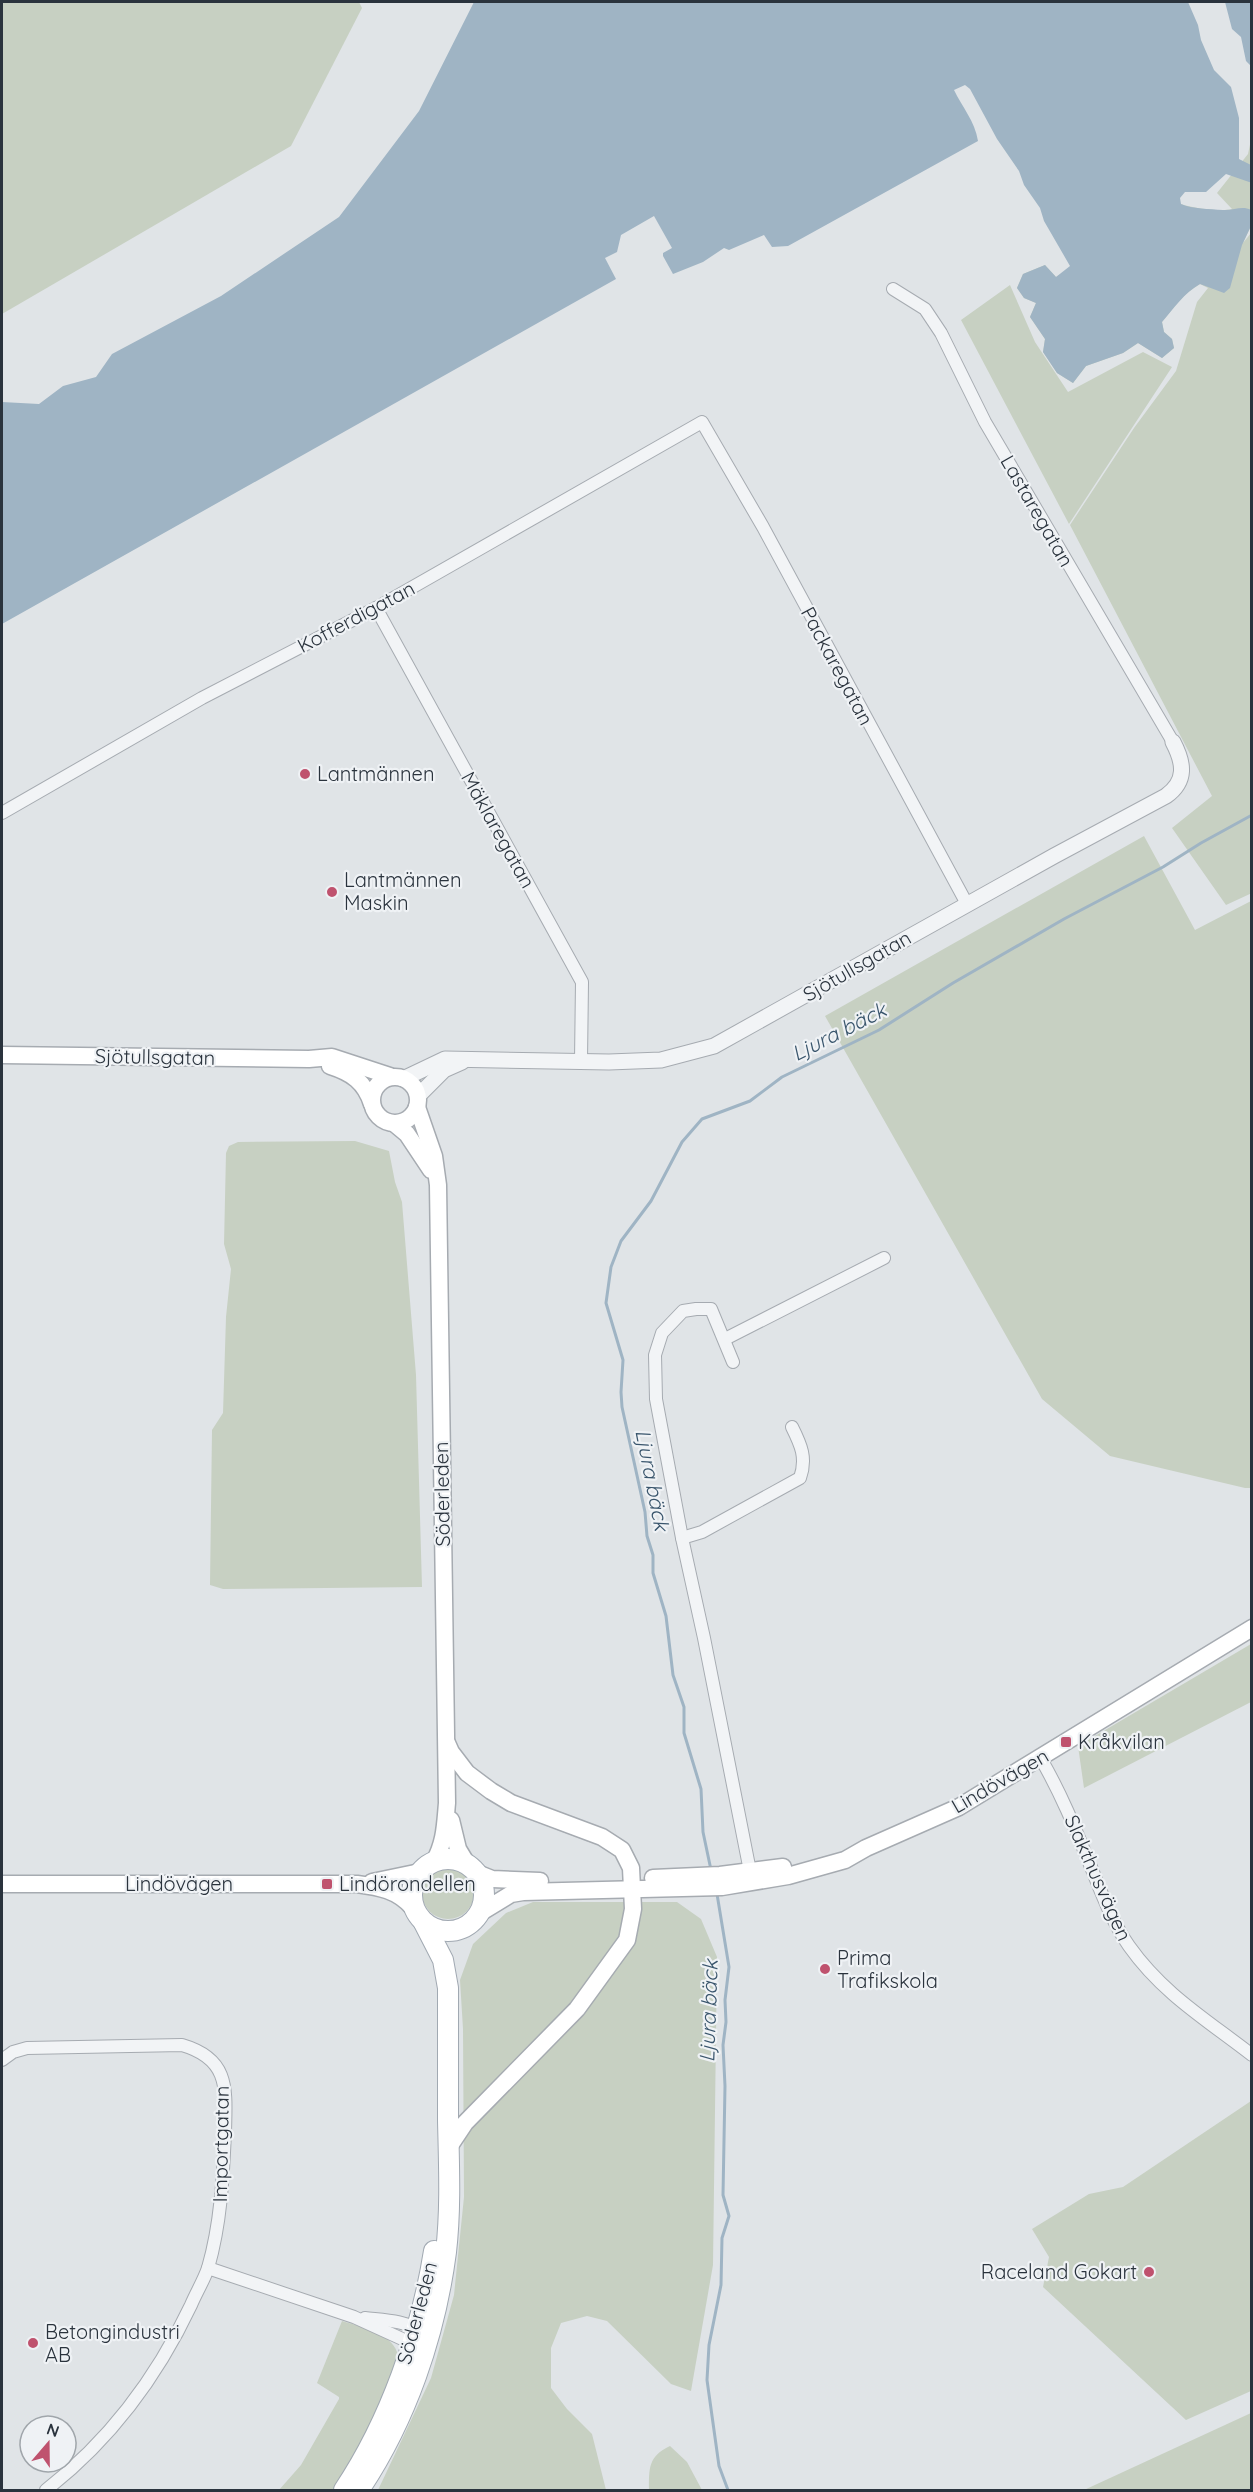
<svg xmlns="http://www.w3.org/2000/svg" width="1253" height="2492" viewBox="0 0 1253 2492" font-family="Quicksand,sans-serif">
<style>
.green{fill:#c7d0c2}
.water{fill:#9fb4c4}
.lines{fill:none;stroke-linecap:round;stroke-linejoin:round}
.stream{stroke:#9fb4c4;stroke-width:3}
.minor-casing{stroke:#a6abb1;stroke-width:14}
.tertiary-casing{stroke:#a6abb1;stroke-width:17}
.secondary-casing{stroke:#a6abb1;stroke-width:19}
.primary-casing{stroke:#a1a9b2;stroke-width:22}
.minor{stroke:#f2f4f6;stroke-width:12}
.tertiary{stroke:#f2f4f6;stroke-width:15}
.secondary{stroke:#fff;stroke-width:16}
.primary{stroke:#fff;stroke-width:20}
.poi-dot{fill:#bf526e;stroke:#eff2f5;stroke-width:2}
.labels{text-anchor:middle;stroke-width:4.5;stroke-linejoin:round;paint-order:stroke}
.street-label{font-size:20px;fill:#2a333d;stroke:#eff2f5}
.poi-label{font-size:20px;fill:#2a333d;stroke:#eff2f5;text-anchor:start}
.water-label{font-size:21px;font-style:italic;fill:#39556c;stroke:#eff2f5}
</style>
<rect width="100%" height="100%" fill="#e0e4e7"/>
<g class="green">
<path d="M 2,2 L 359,2 L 362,8 L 291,146 L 2,314 Z"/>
<path d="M 1251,140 L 1251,226 L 1243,243 L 1251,233 L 1252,893 L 1226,905 L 1172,828 L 1212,796 L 1070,525 L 1134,428 L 1176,371 L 1197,302 L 1208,288 L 1200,284 C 1184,293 1173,308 1162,322 L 1164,332 L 1172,339 L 1174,348 L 1162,358 L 1138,343 L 1123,353 L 1086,366 L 1073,383 L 1057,373 L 1043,352 L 1045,339 L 1030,317 L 1036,303 L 1024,298 L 1017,288 L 1023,274 L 1045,265 L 1056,277 L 1181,204 C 1192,208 1221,212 1232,209 L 1217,193 L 1248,154 Z"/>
<path d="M 1010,285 L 1035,342 L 1068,392 L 1143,352 L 1172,367 L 1069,524 L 961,320 Z"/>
<path d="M 1144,836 L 1195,930 L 1251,901 L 1251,1488 L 1245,1488 L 1110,1456 L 1042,1399 L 825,1016 Z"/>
<path d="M 355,1141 L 389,1151 L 395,1182 L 402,1202 L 416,1375 L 422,1587 L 223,1589 L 210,1585 L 212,1430 L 223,1413 L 226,1317 L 231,1269 L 224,1244 L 226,1153 L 229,1146 L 238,1142 Z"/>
<path d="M 1251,1644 L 1251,1702 L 1084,1788 L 1078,1746 Z"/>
<circle cx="448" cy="1893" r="26"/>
<path d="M 533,1902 L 677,1902 L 701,1919 L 717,1957 L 713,2265 L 691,2391 L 671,2384 L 607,2321 L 587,2316 L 561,2323 L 551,2348 L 551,2388 L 567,2409 L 592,2434 L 606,2490 L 378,2490 L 431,2378 L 454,2295 L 464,2197 L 463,2029 L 460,1980 L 473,1944 L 506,1913 Z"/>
<path d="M 1251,2101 L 1251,2391 L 1186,2420 L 1043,2287 L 1049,2257 L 1032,2229 L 1089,2194 L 1123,2187 Z"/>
<path d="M 342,2321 C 358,2326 391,2333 397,2352 C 403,2374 349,2467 337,2490 L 279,2490 L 301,2465 L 339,2399 L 339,2397 L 317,2383 Z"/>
<path d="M 1251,2413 L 1251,2490 L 1084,2490 Z"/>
<path d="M 670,2446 L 687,2462 L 702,2490 L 649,2490 C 649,2469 648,2456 670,2446 Z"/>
</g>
<g class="water">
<path d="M 474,2 L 1188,2 L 1198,25 L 1201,40 L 1214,70 L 1231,87 L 1239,118 L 1239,159 L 1251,165 L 1252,183 L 1226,174 L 1206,192 L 1185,192 L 1180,198 L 1181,204 C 1193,209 1209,209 1223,210 C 1233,211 1242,205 1251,210 L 1251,226 L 1242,245 L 1230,288 L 1224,293 L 1200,284 C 1184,293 1174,308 1162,322 L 1164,332 L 1172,339 L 1174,348 L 1162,358 L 1138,343 L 1123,353 L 1086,366 L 1073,383 L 1057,373 L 1043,352 L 1045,339 L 1030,317 L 1036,303 L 1024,298 L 1017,288 L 1023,274 L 1045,265 L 1056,277 L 1070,266 L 1044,221 L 1040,208 L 1024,185 L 1019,171 L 997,139 L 970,89 L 965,85 L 954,90 C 962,107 975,121 978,141 L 788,246 L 772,247 L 764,235 L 729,250 L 724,248 L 703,262 L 673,274 L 663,256 L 663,253 L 672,248 L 654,216 L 621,235 L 617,252 L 605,258 L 616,279 L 2,624 L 2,402 L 39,404 L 63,386 L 96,377 L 112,354 L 221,296 L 339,217 L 419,111 Z"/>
<path d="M 1225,2 L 1251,2 L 1251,66 L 1246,61 L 1241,37 L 1232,29 Z"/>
</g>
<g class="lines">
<g class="stream">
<path d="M 711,1870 L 703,1832 L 701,1789 L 684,1733 L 684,1707 L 673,1675 L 666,1616 L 653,1573 L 653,1555 L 647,1536 L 645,1512 L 622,1407 L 621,1392 L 623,1360 L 606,1303 L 611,1267 L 621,1241 L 651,1201 L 682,1142 L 702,1119 L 750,1101 L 782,1077 L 879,1030 L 953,983 L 1064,919 L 1163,867 L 1201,843 L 1252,815"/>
<path d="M 717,1894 L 729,1967 L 725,2000 L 726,2022 L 723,2045 L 725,2086 L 723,2195 L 729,2216 L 722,2238 L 721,2285 L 709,2345 L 707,2380 L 719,2466 L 728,2490"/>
</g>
<defs>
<g id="minor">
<path d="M 893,289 L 925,309 L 941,333 L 985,422 L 1173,742"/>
<path d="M 376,608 L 582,982 L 581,1061"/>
<path d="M 2,813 L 202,698 L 376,608 L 702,422 L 763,527 L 967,904"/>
<path d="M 725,1339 L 884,1258"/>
<path d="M 682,1538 L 656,1399 L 655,1355 L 662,1333 L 683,1311 L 696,1309 L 711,1309 L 733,1362"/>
<path d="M 1041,1759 C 1062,1795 1077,1833 1093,1872 C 1103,1897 1113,1923 1129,1946 C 1163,1994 1207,2020 1252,2055"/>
<path d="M 750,1871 L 704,1638 L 682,1538 L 702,1532 L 800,1478 C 807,1458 801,1445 792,1427"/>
<path d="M 2,2060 L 13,2052 L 27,2048 L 182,2045 C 230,2059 226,2089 225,2132 C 223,2177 221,2223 208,2268 C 204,2280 196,2293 191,2305 C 157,2377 109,2441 46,2490"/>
<path d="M 208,2268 L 354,2317 L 411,2343 L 418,2341"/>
<path d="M 365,2318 C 381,2320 407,2320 420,2332"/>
</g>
<g id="tertiary">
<path d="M 403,1079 L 445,1059 L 609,1062 L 661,1060 L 714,1046 L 1054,856 L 1166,796 C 1187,781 1184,763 1173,742"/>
<path d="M 418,1096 L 444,1070 L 462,1062"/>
</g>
<g id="secondary">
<path d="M 2,1055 L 309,1059 L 332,1057 L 390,1076"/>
<path d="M 330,1066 C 352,1073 365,1082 372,1104"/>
<circle cx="395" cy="1100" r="23"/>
<path d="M 417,1107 L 434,1156 L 438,1185 L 447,1803 C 445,1825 445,1842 434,1862"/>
<path d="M 395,1124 L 407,1134 L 431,1170"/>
<path d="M 447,1743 L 451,1752 L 467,1773 L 491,1791 L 511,1803 L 602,1837 L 622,1850 L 631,1868 L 633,1909 L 627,1940 L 577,2009 L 465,2123 L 449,2147"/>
<path d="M 451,1820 L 458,1849 L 467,1864"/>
<path d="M 477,1873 L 492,1879 L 540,1881"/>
<path d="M 653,1878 L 720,1875 L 783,1867"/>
<path d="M 372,1882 L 420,1872"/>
<path d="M 2,1884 L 357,1884 C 379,1887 398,1890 413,1908"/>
<path d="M 480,1913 L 511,1894 L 523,1892 L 722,1887 L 788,1876 L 845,1860 L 866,1848 L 959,1807 L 1252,1628"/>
</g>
<g id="primary">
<circle cx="448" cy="1895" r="36"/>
<path d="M 344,2490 C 390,2421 421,2333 434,2251"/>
<path d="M 359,2490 C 406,2420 435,2336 446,2252 C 451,2208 449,2165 448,2120 C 448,2076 448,2032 448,1988 L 443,1960 L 424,1923"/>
</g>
</defs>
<use href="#minor" class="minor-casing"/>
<use href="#tertiary" class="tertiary-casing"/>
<use href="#secondary" class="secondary-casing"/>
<use href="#primary" class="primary-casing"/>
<use href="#minor" class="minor"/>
<use href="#tertiary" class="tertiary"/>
<use href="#secondary" class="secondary"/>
<use href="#primary" class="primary"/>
</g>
<g class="poi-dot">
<circle cx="305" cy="774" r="6"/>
<circle cx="332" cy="892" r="6"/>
<rect x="1060" y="1736" width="12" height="12" rx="3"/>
<rect x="321" y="1878" width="12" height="12" rx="3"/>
<circle cx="825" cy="1969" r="6"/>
<circle cx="1149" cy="2272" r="6"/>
<circle cx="33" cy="2343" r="6"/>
</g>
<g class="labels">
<g class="street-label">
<text transform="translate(1037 511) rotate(60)" y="7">Lastaregatan</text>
<text transform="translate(356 617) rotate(-28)" y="7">Kofferdigatan</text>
<text transform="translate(837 666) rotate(62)" y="7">Packaregatan</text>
<text transform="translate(498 830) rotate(61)" y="7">Mäklaregatan</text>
<text transform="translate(857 966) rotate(-30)" y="7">Sjötullsgatan</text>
<text transform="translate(155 1057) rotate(1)" y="7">Sjötullsgatan</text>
<text transform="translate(442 1494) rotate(-91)" y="7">Söderleden</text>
<text transform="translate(1000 1781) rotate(-30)" y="7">Lindövägen</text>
<text transform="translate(1098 1878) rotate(66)" y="7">Slakthusvägen</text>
<text x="179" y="1891">Lindövägen</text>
<text transform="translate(221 2144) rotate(-89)" y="7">Importgatan</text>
<text transform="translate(417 2313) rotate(-75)" y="7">Söderleden</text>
</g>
<g class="poi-label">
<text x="317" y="781">Lantmännen</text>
<text x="344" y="887">Lantmännen<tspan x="344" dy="23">Maskin</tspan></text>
<text x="1078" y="1749">Kråkvilan</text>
<text x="339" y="1891">Lindörondellen</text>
<text x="837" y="1965">Prima<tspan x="837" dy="23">Trafikskola</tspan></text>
<text x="1137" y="2279" text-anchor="end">Raceland Gokart</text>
<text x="45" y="2339">Betongindustri<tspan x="45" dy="23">AB</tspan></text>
</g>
<g class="water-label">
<text transform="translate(839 1032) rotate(-27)" y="7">Ljura bäck</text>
<text transform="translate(652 1480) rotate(79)" y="7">Ljura bäck</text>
<text transform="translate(709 2011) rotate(-88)" y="7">Ljura bäck</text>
</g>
</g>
<rect width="1253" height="2492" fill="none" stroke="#2a333d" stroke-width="6"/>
<g transform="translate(48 2444) rotate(20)"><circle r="28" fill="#eff2f5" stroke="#a0a6ab" stroke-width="1.5"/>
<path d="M0-4.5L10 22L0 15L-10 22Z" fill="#bf526e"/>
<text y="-9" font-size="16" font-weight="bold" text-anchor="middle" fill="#2a333d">N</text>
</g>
</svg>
